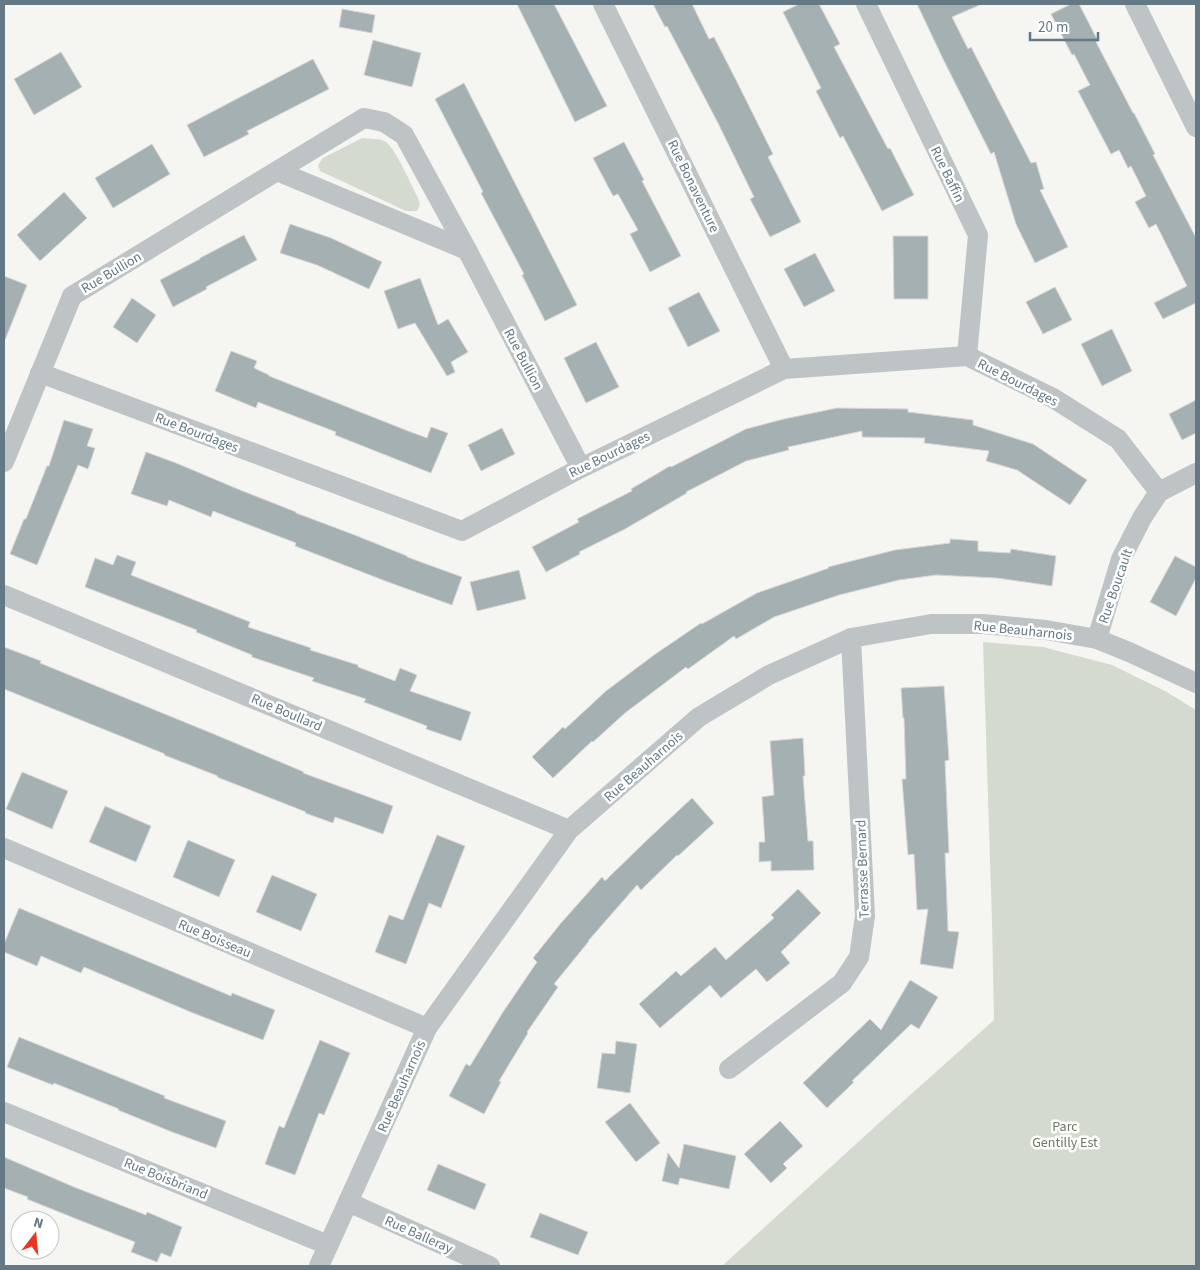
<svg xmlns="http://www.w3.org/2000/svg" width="1200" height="1270" viewBox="0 0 1200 1270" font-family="'Source Sans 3',sans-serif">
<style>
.green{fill:#d5dad0}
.building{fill:#a5b0b3;stroke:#d7d6d4}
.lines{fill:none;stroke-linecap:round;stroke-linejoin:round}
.street{stroke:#bec3c6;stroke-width:20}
.labels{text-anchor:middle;stroke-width:5;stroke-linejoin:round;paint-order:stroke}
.street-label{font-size:14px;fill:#647983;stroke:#fff}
.park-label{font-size:14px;fill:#6a7a63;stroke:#fff}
</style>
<rect width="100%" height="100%" fill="#f5f5f1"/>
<g class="green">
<path d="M 362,138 C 370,139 380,138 386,142 C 395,148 412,186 418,198 L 420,205 L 417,211 L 406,211 L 320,171 L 318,165 L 323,158 Z"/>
<path d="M 983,642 L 1043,647 L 1112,665 L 1165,691 L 1196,710 L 1196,1266 L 722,1266 L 889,1114 L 994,1020 L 992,921 Z"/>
</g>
<g class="building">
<path d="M 517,4 L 554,4 L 607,106 L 575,122 Z"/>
<path d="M 653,4 L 692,4 L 709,39 L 714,37 L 738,84 L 773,154 L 768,157 L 801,222 L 770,237 L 750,199 L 754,197 L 718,123 L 667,26 L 665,27 Z"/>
<path d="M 799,4 L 819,4 L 840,44 L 834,47 L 888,149 L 890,148 L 914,195 L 882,211 L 843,136 L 840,138 L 816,91 L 821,88 L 783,12 Z"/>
<path d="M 917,4 L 982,4 L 952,17 L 968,49 L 971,47 L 1031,163 L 1036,162 L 1044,189 L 1040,190 L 1068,247 L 1035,263 L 1016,224 L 994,152 L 991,154 L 944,61 Z"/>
<path d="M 1071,4 L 1079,4 L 1098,41 L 1096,42 L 1133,113 L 1134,113 L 1155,154 L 1153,155 L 1196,238 L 1196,304 L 1196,303 L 1163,319 L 1154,303 L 1187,286 L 1156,224 L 1149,228 L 1135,202 L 1146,196 L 1131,166 L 1128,168 L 1119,150 L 1111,154 L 1078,91 L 1090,85 L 1074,54 L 1072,55 L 1051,14 Z"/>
<path d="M 342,9 L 375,15 L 372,33 L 339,27 Z"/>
<path d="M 373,40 L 421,53 L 412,87 L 364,75 Z"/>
<path d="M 61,52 L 82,87 L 34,115 L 14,79 Z"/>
<path d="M 313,59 L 329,89 L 247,131 L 249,134 L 204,157 L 187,125 Z"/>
<path d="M 464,83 L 577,305 L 545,321 L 522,275 L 524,274 L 481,193 L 483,192 L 435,99 Z"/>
<path d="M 624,142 L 644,180 L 642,181 L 681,256 L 650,272 L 630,234 L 638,230 L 618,194 L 613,196 L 593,158 Z"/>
<path d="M 152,144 L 170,174 L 113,208 L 95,178 Z"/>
<path d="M 64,192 L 87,218 L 40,261 L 17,235 Z"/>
<path d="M 290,224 L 331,238 L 382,262 L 369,289 L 317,265 L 280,253 Z"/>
<path d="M 244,235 L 257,260 L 206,287 L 207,289 L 173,307 L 160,280 L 200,259 L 200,258 Z"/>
<path d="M 893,236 L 928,236 L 928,299 L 894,299 Z"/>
<path d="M 815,253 L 835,291 L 804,307 L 784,269 Z"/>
<path d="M 4,276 L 27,285 L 5,340 L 4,339 Z"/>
<path d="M 420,278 L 438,325 L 448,319 L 468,352 L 451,362 L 455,372 L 447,376 L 415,323 L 398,329 L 384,291 Z"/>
<path d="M 1055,287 L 1072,320 L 1043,334 L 1026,302 Z"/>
<path d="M 699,292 L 720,331 L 688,347 L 668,308 Z"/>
<path d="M 132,298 L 156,315 L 137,343 L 113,327 Z"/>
<path d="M 1112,329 L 1132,371 L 1102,386 L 1081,344 Z"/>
<path d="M 596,342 L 619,387 L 586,403 L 564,358 Z"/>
<path d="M 231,351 L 257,361 L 254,368 L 269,375 L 269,376 L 408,431 L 427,438 L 431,427 L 448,433 L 431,473 L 335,435 L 336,432 L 258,402 L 256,408 L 215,391 Z"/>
<path d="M 1196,400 L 1196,433 L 1182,440 L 1169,414 Z"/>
<path d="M 837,408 L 908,409 L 908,412 L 973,420 L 973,425 L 1033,444 L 1087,480 L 1070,505 L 1017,470 L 986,461 L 989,451 L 924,443 L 925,438 L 862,437 L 862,431 L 788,447 L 789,450 L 746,461 L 686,492 L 687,493 L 625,529 L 579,552 L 580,554 L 546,572 L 532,547 L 579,522 L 577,519 L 632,491 L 631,489 L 670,466 L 671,467 L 746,429 L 784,419 Z"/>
<path d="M 64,420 L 93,429 L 87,446 L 95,448 L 88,469 L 78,465 L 37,565 L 10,554 L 24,519 L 26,519 L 47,466 L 49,466 Z"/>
<path d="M 502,428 L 515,454 L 481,471 L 468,445 Z"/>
<path d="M 146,452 L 176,463 L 240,490 L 296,512 L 296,513 L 352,534 L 407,556 L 407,557 L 462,577 L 452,605 L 388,582 L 295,546 L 296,543 L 213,511 L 211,517 L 169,500 L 167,506 L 131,494 Z"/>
<path d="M 950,539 L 978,541 L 978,551 L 1010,553 L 1011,549 L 1056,556 L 1052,586 L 997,578 L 936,575 L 899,580 L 839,595 L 774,617 L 736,639 L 734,636 L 688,669 L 686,667 L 625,713 L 593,742 L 592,741 L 553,778 L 532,757 L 563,727 L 565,729 L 606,691 L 654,655 L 701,623 L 702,624 L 757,593 L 829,568 L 828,567 L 895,550 L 950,543 Z"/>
<path d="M 117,555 L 136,562 L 131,575 L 250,622 L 248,627 L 311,648 L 310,650 L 358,665 L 358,667 L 395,681 L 400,668 L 417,675 L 410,691 L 471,712 L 461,741 L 426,729 L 427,726 L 364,702 L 366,699 L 312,681 L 314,678 L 252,657 L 252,655 L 196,632 L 197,630 L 85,587 L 95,558 L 113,565 Z"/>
<path d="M 1175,556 L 1196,567 L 1196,578 L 1176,616 L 1150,602 Z"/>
<path d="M 519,570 L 526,599 L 477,611 L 470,582 Z"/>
<path d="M 4,647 L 41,661 L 40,663 L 216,735 L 304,772 L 303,773 L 393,806 L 383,834 L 335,817 L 333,823 L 305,813 L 306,812 L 217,777 L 218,776 L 164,755 L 165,754 L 4,689 Z"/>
<path d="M 944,686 L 949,760 L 945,761 L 949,853 L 945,853 L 948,931 L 959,932 L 953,969 L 920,964 L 928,909 L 917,910 L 914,854 L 908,855 L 902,779 L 906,779 L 904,718 L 903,718 L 901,688 Z"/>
<path d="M 803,738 L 805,776 L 803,776 L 808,841 L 813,841 L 814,870 L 771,871 L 771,861 L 759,862 L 759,842 L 765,842 L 762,797 L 774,795 L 770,741 Z"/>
<path d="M 22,772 L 68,791 L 52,829 L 6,809 Z"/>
<path d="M 692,798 L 714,823 L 678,856 L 677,855 L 641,890 L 637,885 L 588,941 L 589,941 L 554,984 L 558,987 L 527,1032 L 528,1033 L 499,1081 L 501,1082 L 484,1114 L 449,1096 L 466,1064 L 470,1066 L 503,1012 L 537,962 L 533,958 L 561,923 L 602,877 L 605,881 L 646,841 Z"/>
<path d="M 105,806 L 151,826 L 136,862 L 89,842 Z"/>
<path d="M 437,835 L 465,846 L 441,908 L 429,903 L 406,964 L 375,952 L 389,915 L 403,920 Z"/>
<path d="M 188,840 L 235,860 L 219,897 L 173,877 Z"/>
<path d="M 272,875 L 317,894 L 301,931 L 256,912 Z"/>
<path d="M 798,889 L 821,913 L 781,952 L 790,963 L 767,982 L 756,969 L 721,998 L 710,985 L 660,1028 L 639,1004 L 676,971 L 681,976 L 715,947 L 726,960 L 774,918 L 771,915 Z"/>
<path d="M 19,908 L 231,996 L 232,993 L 275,1010 L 263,1040 L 193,1013 L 84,967 L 81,973 L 41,956 L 37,966 L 4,952 L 4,944 Z"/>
<path d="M 910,980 L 938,997 L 919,1029 L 911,1024 L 852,1081 L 854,1082 L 827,1108 L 803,1083 L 870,1019 L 881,1030 Z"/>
<path d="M 19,1037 L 165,1096 L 164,1098 L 226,1121 L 216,1148 L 172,1132 L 118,1110 L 119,1109 L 54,1083 L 53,1085 L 7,1067 Z"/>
<path d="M 320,1040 L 350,1053 L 324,1115 L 319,1113 L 295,1175 L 265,1164 L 279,1126 L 284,1128 Z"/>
<path d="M 616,1041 L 637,1044 L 630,1093 L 597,1088 L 602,1053 L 615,1054 Z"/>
<path d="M 630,1103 L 660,1143 L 636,1162 L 605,1122 Z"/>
<path d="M 780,1121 L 803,1146 L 783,1164 L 787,1168 L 771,1183 L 744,1154 Z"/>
<path d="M 684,1144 L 736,1156 L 729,1189 L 680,1178 L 678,1185 L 662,1181 L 668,1153 L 679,1168 Z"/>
<path d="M 4,1157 L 74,1187 L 146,1215 L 147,1212 L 182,1227 L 171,1257 L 161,1253 L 157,1262 L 131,1252 L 135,1242 L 79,1220 L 27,1199 L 28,1197 L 4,1188 Z"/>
<path d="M 438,1164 L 486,1184 L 475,1210 L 427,1190 Z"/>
<path d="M 540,1213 L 588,1232 L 578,1255 L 530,1237 Z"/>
</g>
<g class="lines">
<g class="street">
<path d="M 603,4 L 784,369"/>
<path d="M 866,4 L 978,235 L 967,356"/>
<path d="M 1135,4 L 1196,127"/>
<path d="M 277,171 L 467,250"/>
<path d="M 40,373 L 462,531 L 581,468 L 784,369 L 967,356 L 1053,398 L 1118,439 L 1159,492"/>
<path d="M 4,462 L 72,296 L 364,118 L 384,122 L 404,135 L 467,250 L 581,468"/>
<path d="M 4,595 L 569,830"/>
<path d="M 1097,639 L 1121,559 L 1142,518 L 1159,492 L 1196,473"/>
<path d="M 4,848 L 427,1028"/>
<path d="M 729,1069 L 842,983 L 859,957 L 865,916 L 851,638"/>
<path d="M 4,1112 L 328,1245"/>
<path d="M 348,1202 L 490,1266"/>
<path d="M 319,1266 L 427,1028 L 569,830 L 699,717 L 769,675 L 851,638 L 931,624 L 983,624 L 1046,630 L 1097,639 L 1129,652 L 1196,683"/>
</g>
</g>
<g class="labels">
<g class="street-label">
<text transform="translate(948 174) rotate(64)" y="5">Rue Baffin</text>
<text transform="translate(694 186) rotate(64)" y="5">Rue Bonaventure</text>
<text transform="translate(111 272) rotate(-31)" y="5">Rue Bullion</text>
<text transform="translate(524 359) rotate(62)" y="5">Rue Bullion</text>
<text transform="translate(1018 382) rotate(27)" y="5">Rue Bourdages</text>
<text transform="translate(197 432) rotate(21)" y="5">Rue Bourdages</text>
<text transform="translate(609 454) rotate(-26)" y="5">Rue Bourdages</text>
<text transform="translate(1115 586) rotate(-71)" y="5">Rue Boucault</text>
<text transform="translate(1023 630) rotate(6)" y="5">Rue Beauharnois</text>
<text transform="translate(287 712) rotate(23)" y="5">Rue Boullard</text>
<text transform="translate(643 766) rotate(-41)" y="5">Rue Beauharnois</text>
<text transform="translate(862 869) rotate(-92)" y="5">Terrasse Bernard</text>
<text transform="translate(215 938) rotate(23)" y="5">Rue Boisseau</text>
<text transform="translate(401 1086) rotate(-66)" y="5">Rue Beauharnois</text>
<text transform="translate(166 1178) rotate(22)" y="5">Rue Boisbriand</text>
<text transform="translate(419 1234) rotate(24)" y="5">Rue Balleray</text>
</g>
<g class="park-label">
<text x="1065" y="1131">Parc<tspan x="1065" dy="16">Gentilly Est</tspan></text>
</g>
</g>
<rect width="1200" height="1270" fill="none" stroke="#647983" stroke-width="10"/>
<g transform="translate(35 1235) rotate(16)"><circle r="24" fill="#ffffff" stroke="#c1c9cd"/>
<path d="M0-4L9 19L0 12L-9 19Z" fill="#e73720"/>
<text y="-8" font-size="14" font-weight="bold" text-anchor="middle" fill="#647983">N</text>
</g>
<path d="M1030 32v8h68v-8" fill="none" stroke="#647983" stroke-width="2.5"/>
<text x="1038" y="32" font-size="15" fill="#647983" stroke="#ffffff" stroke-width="4" paint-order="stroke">20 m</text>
</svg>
